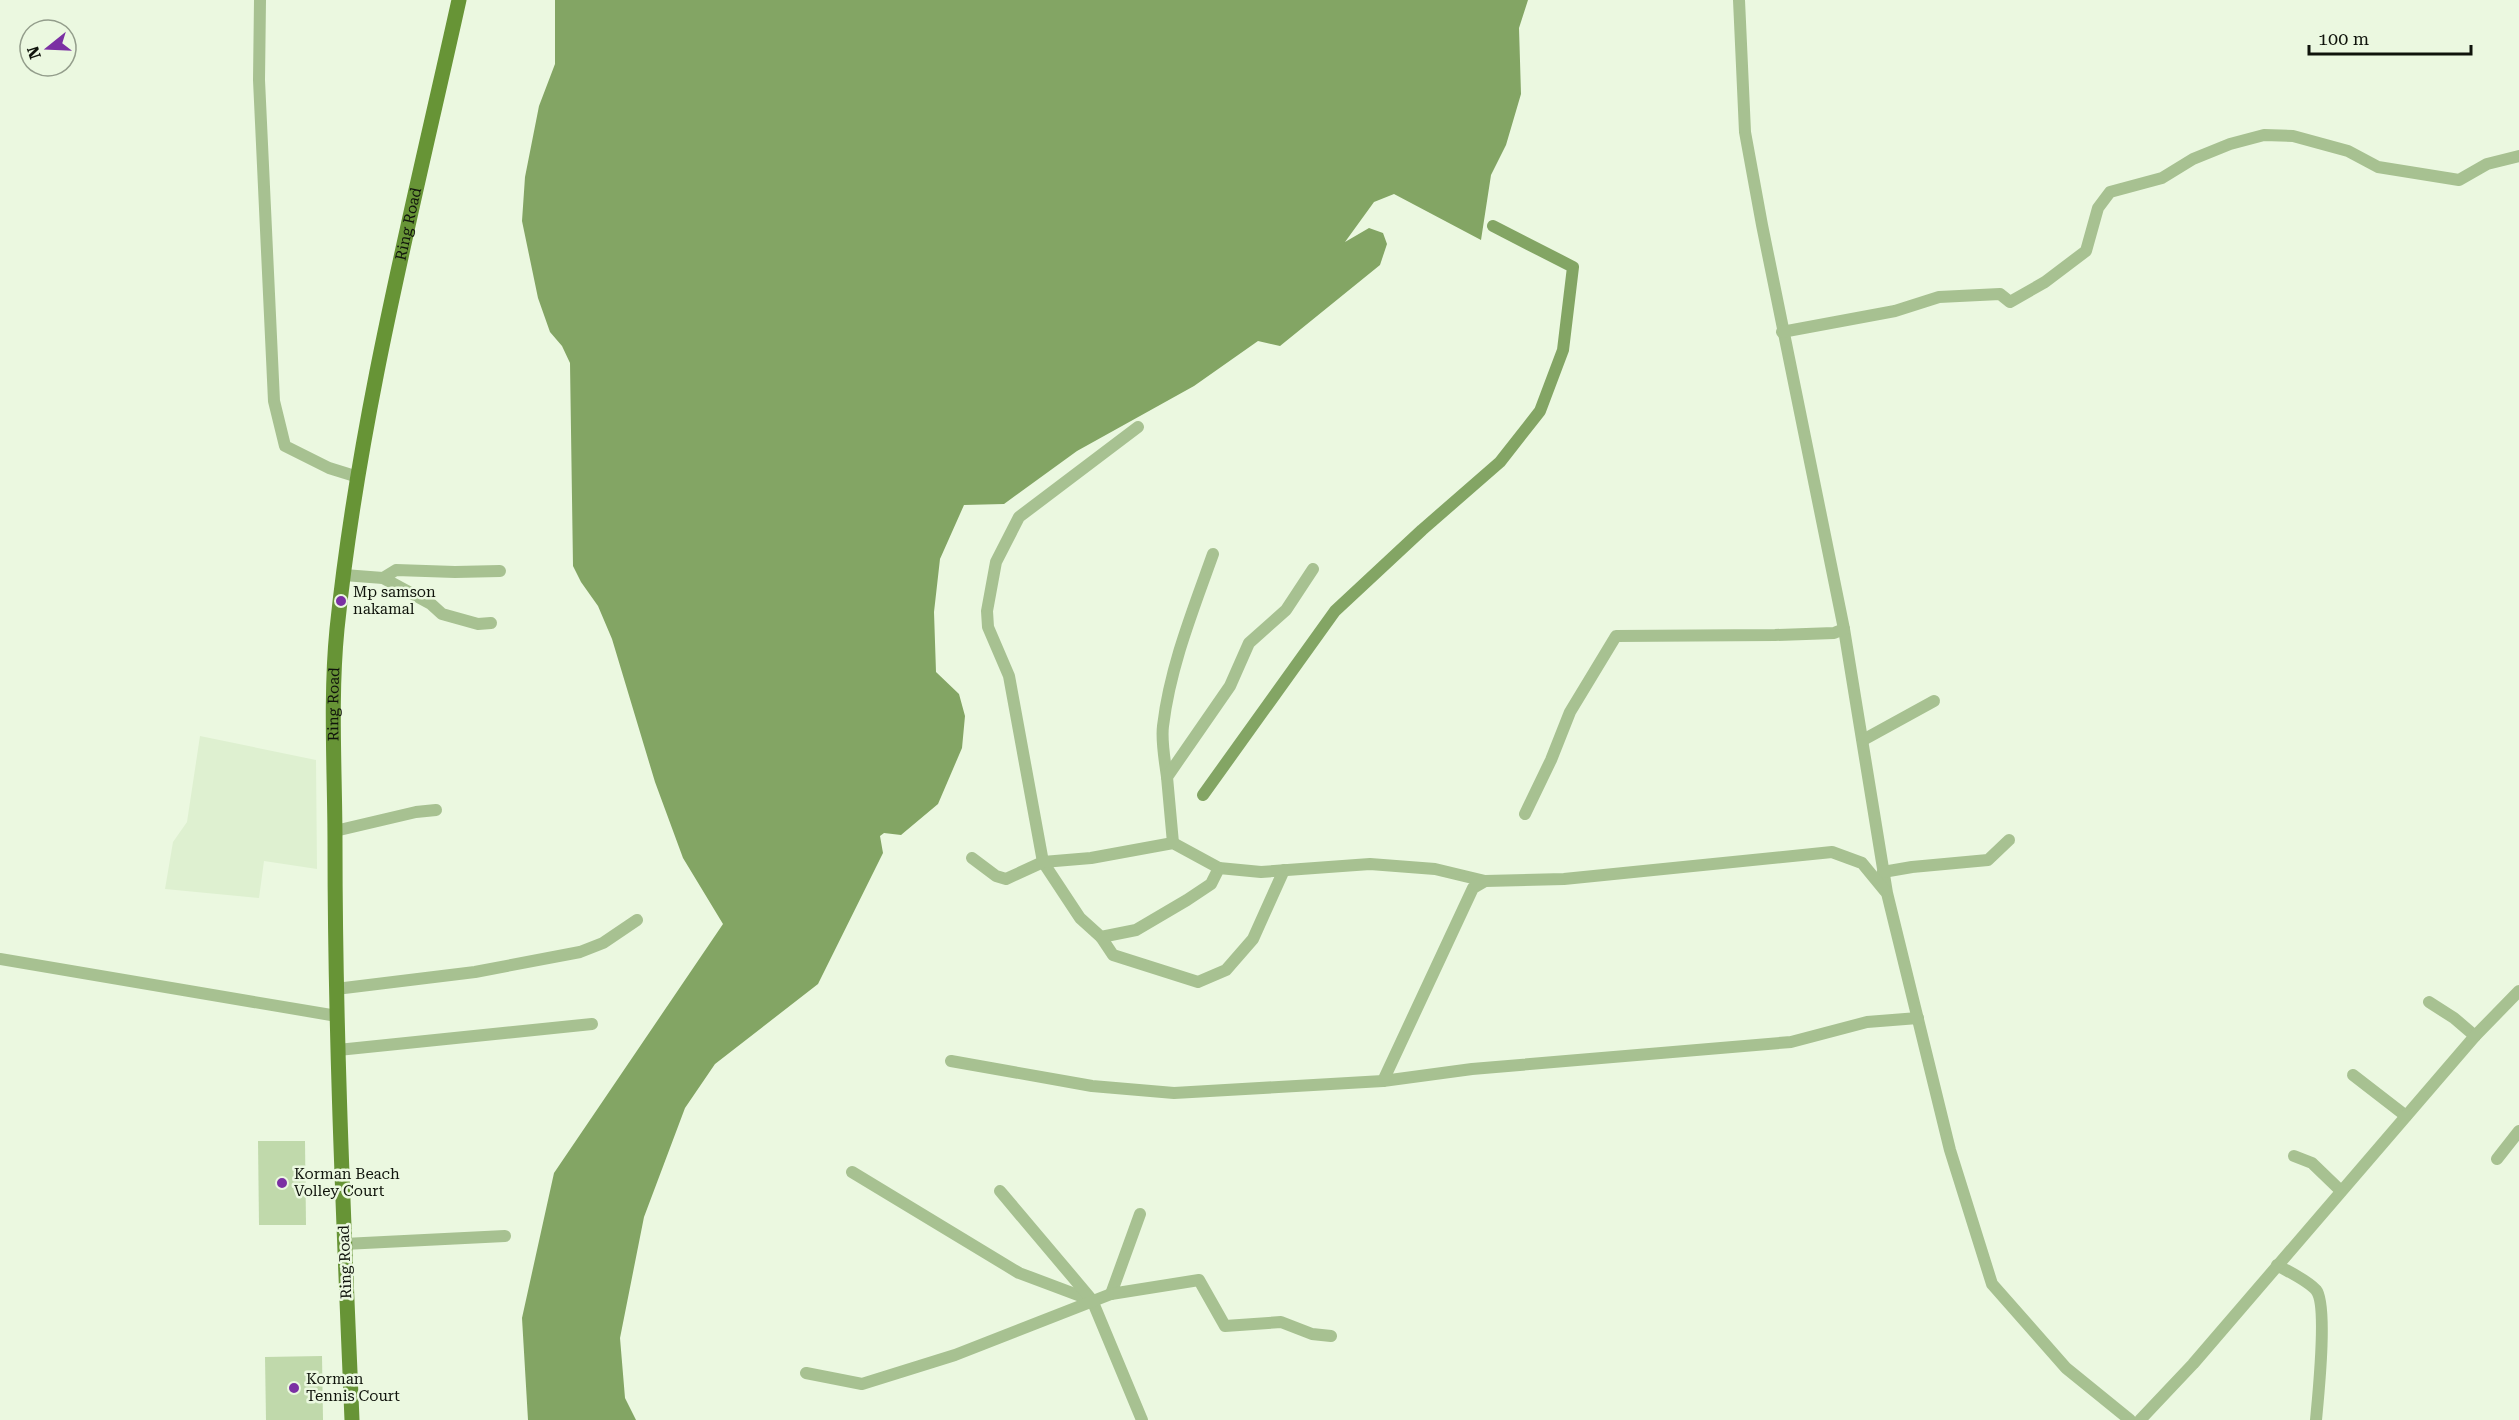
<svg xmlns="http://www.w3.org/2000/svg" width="2519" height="1420" viewBox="0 0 2519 1420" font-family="'Roboto Serif',serif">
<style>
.built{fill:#def0d0}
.green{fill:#c0d9ab}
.water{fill:#83a564}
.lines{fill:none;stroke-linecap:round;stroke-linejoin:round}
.canal{stroke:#83a564;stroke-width:12}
.minor{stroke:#a7c191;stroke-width:12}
.major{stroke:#679436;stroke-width:15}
.poi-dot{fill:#7b30a3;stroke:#ebf8e0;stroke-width:2}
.labels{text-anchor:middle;stroke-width:5;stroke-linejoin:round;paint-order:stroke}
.street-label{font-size:15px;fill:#10140c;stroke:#ebf8e0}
.poi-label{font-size:15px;fill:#10140c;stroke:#ebf8e0;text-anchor:start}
</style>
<rect width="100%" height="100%" fill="#ebf8e0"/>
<path class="built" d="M 200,736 L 316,760 L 317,869 L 264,861 L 259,898 L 165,889 L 173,842 L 187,822 Z"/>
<g class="green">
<path d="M 258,1141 L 305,1141 L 306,1225 L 259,1225 Z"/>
<path d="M 322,1356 L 323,1420 L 266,1420 L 265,1357 Z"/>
</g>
<path class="water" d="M 555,0 L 1528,0 L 1519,28 L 1521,94 L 1506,145 L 1491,175 L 1481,240 L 1394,194 L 1374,202 L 1345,242 L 1369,228 L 1383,233 L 1387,244 L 1380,265 L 1280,346 L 1258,341 L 1194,386 L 1077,451 L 1004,504 L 964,505 L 940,559 L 934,612 L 936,672 L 959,694 L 965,716 L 962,748 L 938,804 L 901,835 L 884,833 L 880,836 L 883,853 L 818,984 L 715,1064 L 685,1108 L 644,1217 L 620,1338 L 625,1398 L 636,1420 L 528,1420 L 522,1318 L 554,1173 L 723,924 L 683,858 L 655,782 L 612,639 L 598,606 L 581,582 L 573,566 L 570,363 L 562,346 L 550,332 L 538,298 L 522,221 L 525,177 L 539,106 L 555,64 Z"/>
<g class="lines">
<path class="canal" d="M 1203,795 L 1335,611 L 1422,530 L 1500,462 L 1540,411 L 1563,350 L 1573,267 L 1493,226"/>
<g class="minor">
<path d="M 260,0 L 259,80 L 274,401 L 285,446 L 329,468 L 358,477"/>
<path d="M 1739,0 L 1745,132 L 1762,225 L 1844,629 L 1887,893 L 1950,1150 L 1992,1284 L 2066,1368 L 2130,1420"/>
<path d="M 1782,332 L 1895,311 L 1939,297 L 2000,294 L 2010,302 L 2045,282 L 2086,251 L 2098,208 L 2110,192 L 2162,178 L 2193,159 L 2230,144 L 2264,135 L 2293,136 L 2348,151 L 2378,167 L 2459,180 L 2487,164 L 2519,156"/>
<path d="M 1138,427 L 1019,517 L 996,562 L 987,611 L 988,627 L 1009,676 L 1043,862 L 1080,918 L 1101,937 L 1136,930 L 1187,900 L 1211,884 L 1219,868 L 1261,872 L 1370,864 L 1435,869 L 1485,881"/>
<path d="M 344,575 L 383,578 L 431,604 L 442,614 L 478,624 L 491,623"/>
<path d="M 383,578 L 396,570 L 455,572 L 500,571"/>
<path d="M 1863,740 L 1934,701"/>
<path d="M 1167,777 C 1165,761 1161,742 1163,726 C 1170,667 1193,610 1213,554"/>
<path d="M 1525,814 L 1551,760 L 1570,712 L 1616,636 L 1775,635 L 1834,633 L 1844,629"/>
<path d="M 335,831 L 416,812 L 436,810"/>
<path d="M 1173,843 L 1167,777 L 1230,686 L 1249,643 L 1286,610 L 1313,569"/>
<path d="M 972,858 L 996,876 L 1006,879 L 1043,862 L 1091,858 L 1173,843 L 1219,868"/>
<path d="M 1883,872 L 1912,867 L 1988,860 L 2009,840"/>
<path d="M 1101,937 L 1113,955 L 1198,982 L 1226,970 L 1253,939 L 1284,870"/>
<path d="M 0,959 L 337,1016"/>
<path d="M 336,989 L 475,972 L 580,952 L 603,943 L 637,920"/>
<path d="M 2429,1002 L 2454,1018 L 2475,1036"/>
<path d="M 338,1050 L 592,1024"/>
<path d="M 951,1061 L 1092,1086 L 1174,1093 L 1383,1081 L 1472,1069 L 1791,1042 L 1867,1022 L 1918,1018"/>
<path d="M 2353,1075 L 2406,1116"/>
<path d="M 1383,1081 L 1473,888 L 1485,881 L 1564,879 L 1832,852 L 1862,863 L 1885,891"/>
<path d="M 2294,1156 L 2312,1163 L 2341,1191"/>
<path d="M 2497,1159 L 2519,1131"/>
<path d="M 852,1172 L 1019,1273 L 1091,1300"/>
<path d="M 1000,1191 L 1092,1300 L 1142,1420"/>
<path d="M 344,1244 L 505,1236"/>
<path d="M 2277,1265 C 2289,1272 2307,1280 2316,1290 C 2328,1304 2318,1398 2316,1420"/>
<path d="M 1111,1294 L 1140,1214"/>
<path d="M 806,1373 L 862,1384 L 955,1355 L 1111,1294 L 1199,1280 L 1225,1326 L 1281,1322 L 1312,1334 L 1331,1336"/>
<path d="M 2140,1420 L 2193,1364 L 2475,1036 L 2519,991"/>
</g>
<path class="major" id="s1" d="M 352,1420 C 344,1228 335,1036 335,844 C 335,773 330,700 337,629 C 359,416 413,208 459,0"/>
</g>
<g class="poi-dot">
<circle cx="341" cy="601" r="6"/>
<circle cx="282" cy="1183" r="6"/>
<circle cx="294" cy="1388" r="6"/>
</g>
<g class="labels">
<g class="street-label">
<text dy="5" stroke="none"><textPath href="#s1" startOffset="1203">Ring Road</textPath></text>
<text dy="5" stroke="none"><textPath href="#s1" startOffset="716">Ring Road</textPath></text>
<text transform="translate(345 1262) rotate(-92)" y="5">Ring Road</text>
</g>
<g class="poi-label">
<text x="353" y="597">Mp samson<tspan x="353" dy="17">nakamal</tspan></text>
<text x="294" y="1179">Korman Beach<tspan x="294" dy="17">Volley Court</tspan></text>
<text x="306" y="1384">Korman<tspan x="306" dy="17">Tennis Court</tspan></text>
</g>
</g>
<g transform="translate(48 48) rotate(252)"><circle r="28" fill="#ebf8e0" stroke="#939d8b" stroke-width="1.5"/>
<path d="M0-4.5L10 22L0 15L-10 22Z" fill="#7b30a3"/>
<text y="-9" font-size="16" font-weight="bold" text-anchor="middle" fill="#10140c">N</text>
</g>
<path d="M2309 45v9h162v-9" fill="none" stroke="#10140c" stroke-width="3"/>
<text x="2318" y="45" font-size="18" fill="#10140c" stroke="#ebf8e0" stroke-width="4.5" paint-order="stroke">100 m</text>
</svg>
